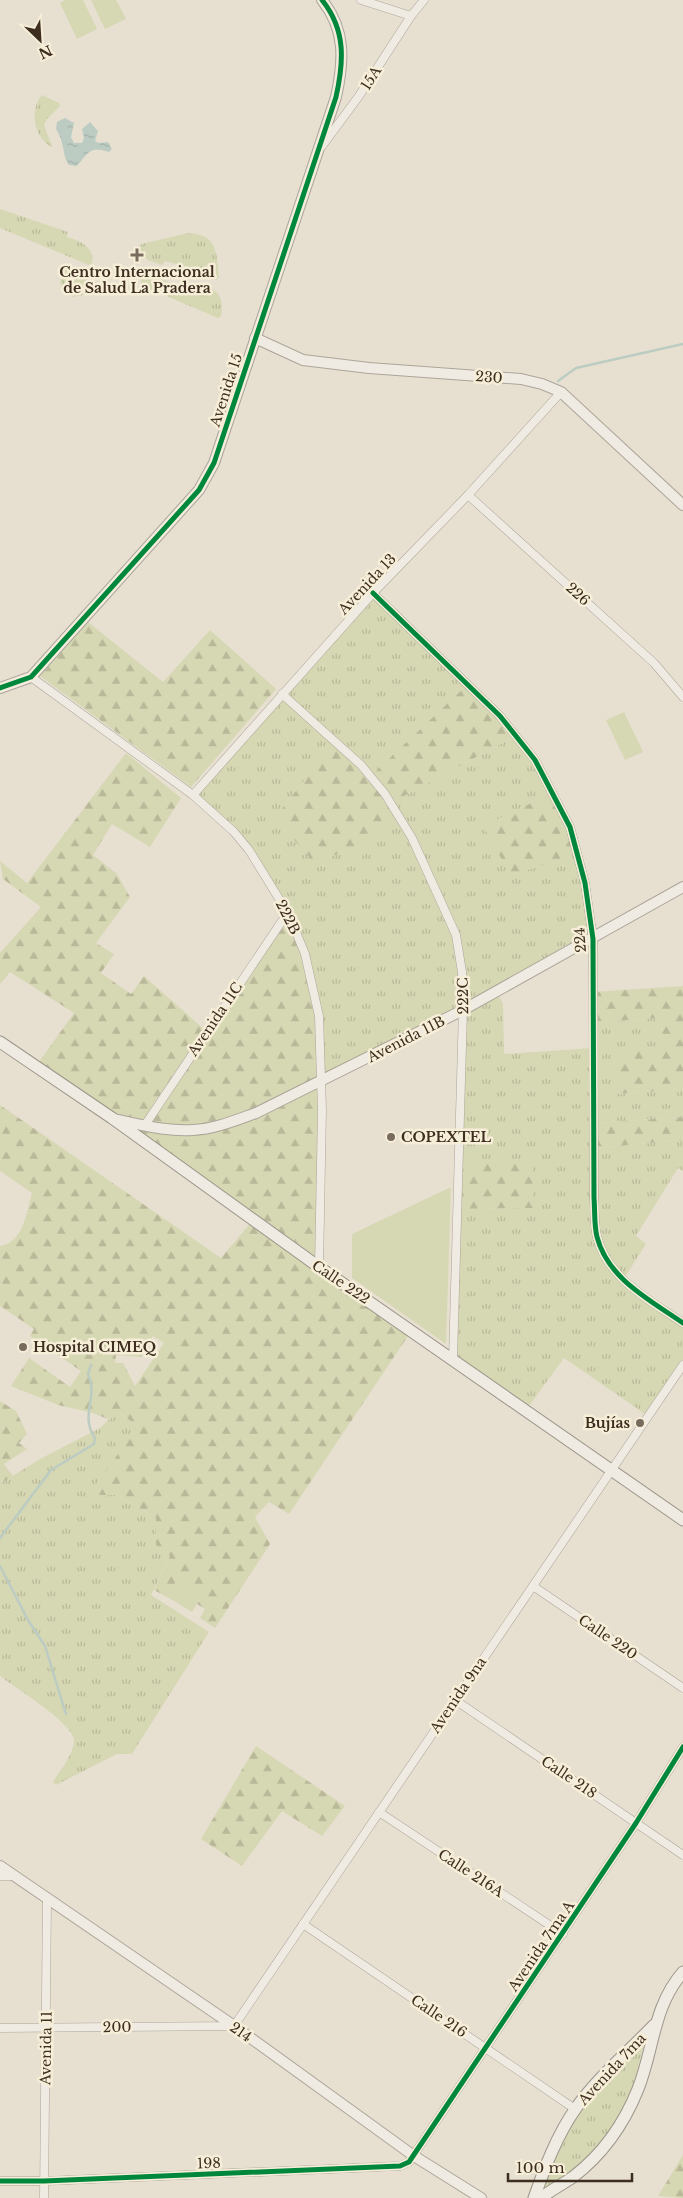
<svg xmlns="http://www.w3.org/2000/svg" width="683" height="2198" viewBox="0 0 683 2198" font-family="'Libre Baskerville',serif">
<style>
.grass{fill:url(#grass-tufts)}
.forest{fill:url(#forest-firs);fill-rule:evenodd}
.park{fill:#d6d7b3}
.water{fill:url(#water-ripples)}
.lines{fill:none;stroke-linecap:round;stroke-linejoin:round}
.stream{stroke:#bcccc2;stroke-width:2.5}
.minor-casing{stroke:#ada599;stroke-width:9}
.tertiary-casing{stroke:#ada599;stroke-width:12}
.secondary-casing{stroke:#9c958a;stroke-width:13}
.minor{stroke:#efebe3;stroke-width:8}
.tertiary{stroke:#efebe3;stroke-width:10}
.secondary{stroke:#efebe3;stroke-width:11}
.cycleway-casing{stroke:#f7eed8;stroke-width:8}
.cycleway{stroke:#00873e;stroke-width:5}
.poi-dot{fill:#786c5e;stroke:#f7eed8;stroke-width:2}
.labels{text-anchor:middle;stroke-width:5;stroke-linejoin:round;paint-order:stroke}
.street-label{font-size:14px;fill:#3d2e20;stroke:#f7eed8}
.poi-label{font-size:14px;font-weight:bold;fill:#3d2e20;stroke:#f7eed8;text-anchor:start}
</style>
<defs>
<pattern id="grass-tufts" width="24" height="20" patternUnits="userSpaceOnUse" patternTransform="scale(1.25)"><rect width="24" height="20" fill="#d6d7b3"/><path d="M3 7l-1-3M5 7V3M7 7l1-3M15 17l-1-3M17 17v-4M19 17l1-3" fill="none" stroke="#b9b99a"/></pattern>
<pattern id="forest-firs" width="22" height="20" patternUnits="userSpaceOnUse" patternTransform="scale(1.25)"><rect width="22" height="20" fill="#d6d7b3"/><path d="M5 1l3.5 6h-7zM16 11l3.5 6h-7z" fill="#b9b99a"/></pattern>
<pattern id="water-ripples" width="26" height="14" patternUnits="userSpaceOnUse" patternTransform="scale(1.25)"><rect width="26" height="14" fill="#bcccc2"/><path d="M2 4q2-2 4 0t4 0M15 11q2-2 4 0t4 0" fill="none" stroke="#a2b0a6"/></pattern>
</defs>
<rect width="100%" height="100%" fill="#e7e0d1"/>
<g class="grass">
<path d="M 42,95 L 59,103 L 60,106 L 47,119 L 44,125 L 52,147 C 34,139 29,109 42,95 Z"/>
<path d="M 0,209 L 68,232 L 67,237 C 79,240 96,248 92,263 L 89,265 L 0,228 Z"/>
<path d="M 188,233 C 219,235 216,253 219,278 L 215,280 L 205,279 L 204,271 L 165,261 L 162,265 C 153,261 136,259 138,247 L 142,244 Z"/>
<path d="M 68,266 L 72,268 L 72,272 L 109,288 L 111,285 L 119,288 L 72,297 L 65,293 L 60,283 L 65,267 Z"/>
<path d="M 142,267 L 159,272 L 163,280 L 205,293 L 207,287 C 221,292 224,302 221,316 L 218,318 L 143,286 C 140,279 137,273 142,267 Z"/>
<path d="M 373,593 L 467,685 L 371,777 L 323,757 L 277,815 L 316,862 L 357,847 L 401,820 L 391,803 L 515,736 L 552,793 L 484,826 L 579,852 L 593,939 L 497,991 L 503,1004 L 504,1054 L 593,1048 L 593,1022 L 661,1018 L 662,1046 L 616,1094 L 683,1089 L 683,1117 L 594,1123 L 594,1148 L 683,1140 L 683,1171 L 678,1168 L 636,1236 L 646,1244 L 623,1280 L 683,1323 L 683,1365 L 648,1416 L 564,1358 L 526,1410 L 453,1359 L 458,1209 L 534,1208 L 459,1164 L 463,1011 L 321,1082 L 289,915 L 249,850 L 193,795 Z"/>
<path d="M 118,1411 L 139,1428 L 117,1495 L 156,1518 L 156,1545 L 170,1556 L 151,1595 L 209,1632 L 132,1754 L 117,1754 L 56,1785 L 53,1782 C 60,1770 74,1755 74,1740 C 73,1723 14,1687 0,1676 L 0,1484 L 40,1459 L 100,1428 Z"/>
<path d="M 646,2037 C 637,2069 631,2104 612,2132 C 596,2156 566,2176 542,2192 C 547,2180 550,2168 555,2156 C 573,2109 612,2073 646,2037 Z"/>
</g>
<g class="forest">
<path d="M 88,622 L 163,682 L 210,630 L 276,689 L 191,787 L 40,676 Z"/>
<path d="M 467,685 L 515,736 L 391,803 L 401,820 L 357,847 L 316,862 L 311,859 L 279,823 L 277,815 L 323,757 L 340,746 L 371,776 Z"/>
<path d="M 126,753 L 181,798 L 150,847 L 112,824 L 93,855 L 117,874 L 130,897 L 96,943 L 114,954 L 101,973 L 131,994 L 144,976 L 206,1031 L 289,915 L 305,954 L 319,1016 L 319,1267 L 412,1330 L 289,1514 L 269,1502 L 255,1517 L 270,1544 L 215,1628 L 200,1618 L 205,1609 L 197,1604 L 205,1590 L 180,1575 L 167,1597 L 154,1590 L 170,1556 L 156,1545 L 156,1518 L 117,1495 L 88,1495 L 138,1427 L 118,1411 L 110,1420 L 93,1413 L 58,1405 L 11,1386 L 29,1358 L 70,1387 L 81,1371 L 30,1336 L 34,1329 L 0,1306 L 0,1246 C 24,1242 26,1213 32,1193 L 0,1171 L 0,1105 L 221,1258 L 253,1220 L 36,1066 L 74,1013 L 10,972 L 0,984 L 0,953 L 41,907 L 3,879 L 0,861 L 27,883 ZM 153,1336 L 164,1343 L 135,1386 L 123,1363 L 115,1363 L 116,1355 L 141,1357 Z"/>
<path d="M 552,793 L 579,852 L 511,876 L 483,826 Z"/>
<path d="M 683,986 L 683,1089 L 616,1094 L 616,1049 L 662,1046 L 661,1018 L 593,1022 L 593,992 Z"/>
<path d="M 683,1117 L 683,1140 L 594,1148 L 594,1123 Z"/>
<path d="M 459,1164 L 532,1164 L 534,1208 L 458,1209 Z"/>
<path d="M 0,1401 L 16,1411 L 27,1434 L 19,1443 L 27,1449 L 4,1464 L 13,1476 L 0,1484 Z"/>
<path d="M 256,1746 L 345,1806 L 322,1836 L 282,1811 L 242,1866 L 201,1839 Z"/>
<path d="M 683,2155 L 683,2198 L 658,2196 Z"/>
</g>
<g class="park">
<path d="M 66,0 L 83,0 L 97,29 L 77,39 L 60,3 Z"/>
<path d="M 91,0 L 116,0 L 126,19 L 105,29 Z"/>
<path d="M 624,712 L 643,752 L 625,760 L 606,720 Z"/>
<path d="M 451,1187 L 446,1344 L 352,1278 L 352,1234 Z"/>
<path d="M 180,1575 L 205,1590 L 192,1612 L 167,1597 Z"/>
</g>
<path class="water" d="M 65,118 L 74,123 L 71,137 L 74,143 L 82,143 L 84,138 L 82,129 L 90,122 L 98,131 L 95,141 L 99,143 L 108,142 L 112,149 L 109,152 C 90,145 88,153 77,166 L 69,165 C 62,156 65,142 56,129 L 57,122 Z"/>
<g class="lines">
<g class="stream">
<path d="M 558,381 L 576,368 L 683,344"/>
<path d="M 0,1538 L 51,1470 L 94,1444 L 95,1438 C 79,1415 99,1398 88,1374 L 91,1365"/>
<path d="M 0,1566 L 28,1620 L 45,1646 L 66,1714"/>
</g>
<defs>
<g id="minor">
<path d="M 361,0 L 411,16"/>
<path d="M 322,146 L 359,96 L 411,16 L 424,0"/>
<path d="M 468,495 L 654,663 L 683,697"/>
<path d="M 373,593 L 500,716 L 535,760 L 570,827 L 585,883 L 593,939 L 594,1198 C 595,1211 594,1225 597,1237 C 608,1279 650,1300 683,1323"/>
<path d="M 31,677 L 193,795 L 234,832 L 249,850 L 289,915 L 305,954 L 319,1016 L 322,1110 L 319,1267"/>
<path d="M 282,694 L 361,765 L 385,794 L 412,838 L 456,935 L 462,972 L 463,1010 L 453,1359"/>
<path d="M 193,795 L 373,593 L 468,495 L 561,392"/>
<path d="M 145,1125 L 282,921 L 289,915"/>
<path d="M 533,1586 L 683,1688"/>
<path d="M 455,1700 L 683,1855"/>
<path d="M 379,1812 L 563,1934"/>
<path d="M 0,1876 L 14,1876"/>
<path d="M 303,1924 L 575,2109"/>
<path d="M 0,2028 L 234,2026 L 683,1365"/>
<path d="M 0,2181 L 44,2181 L 400,2166 L 409,2162 L 636,1823 L 683,1747"/>
<path d="M 44,2198 L 47,1898"/>
</g>
<g id="tertiary">
<path d="M 255,338 L 303,360 L 369,368 L 521,379 L 542,384 L 561,392 L 683,505"/>
<path d="M 0,688 L 31,677 L 199,490 L 214,463 L 336,97 C 344,61 346,30 322,0"/>
<path d="M 113,1119 C 139,1124 166,1132 193,1130 C 215,1129 236,1120 256,1113 L 463,1010 L 683,887"/>
<path d="M 0,1866 L 234,2026 L 414,2156 L 481,2198"/>
</g>
<g id="secondary">
<path d="M 0,1042 L 112,1118 L 319,1267 L 683,1520"/>
<path d="M 534,2198 C 545,2167 557,2135 576,2108 C 598,2077 628,2052 654,2025"/>
<path d="M 541,2198 C 551,2190 563,2184 573,2177 C 603,2154 624,2124 638,2089 C 654,2049 653,2006 683,1972"/>
</g>
</defs>
<use href="#minor" class="minor-casing"/>
<use href="#tertiary" class="tertiary-casing"/>
<use href="#secondary" class="secondary-casing"/>
<use href="#minor" class="minor"/>
<use href="#tertiary" class="tertiary"/>
<use href="#secondary" class="secondary"/>
<defs>
<g id="cycleway">
<path d="M 373,593 L 500,716 L 535,760 L 570,827 L 585,883 L 593,939 L 594,1198 C 595,1211 594,1225 597,1237 C 608,1279 650,1300 683,1323"/>
<path d="M 0,688 L 31,677 L 199,490 L 214,463 L 336,97 C 344,61 346,30 322,0"/>
<path d="M 0,2181 L 44,2181 L 400,2166 L 409,2162 L 636,1823 L 683,1747"/>
</g>
</defs>
<use href="#cycleway" class="cycleway-casing"/>
<use href="#cycleway" class="cycleway"/>
</g>
<g class="poi-dot">
<path d="M134.5 247.5h5v5h5v5h-5v5h-5v-5h-5v-5h5z"/>
<circle cx="391" cy="1137" r="5"/>
<circle cx="23" cy="1347" r="5"/>
<circle cx="640" cy="1423" r="5"/>
</g>
<g class="labels">
<g class="street-label">
<text transform="translate(371 78) rotate(-57)" y="5">15A</text>
<text transform="translate(489 377) rotate(4)" y="5">230</text>
<text transform="translate(226 390) rotate(-72)" y="5">Avenida 15</text>
<text transform="translate(367 584) rotate(-47)" y="5">Avenida 13</text>
<text transform="translate(578 594) rotate(42)" y="5">226</text>
<text transform="translate(288 917) rotate(63)" y="5">222B</text>
<text transform="translate(580 940) rotate(-94)" y="5">224</text>
<text transform="translate(463 996) rotate(-91)" y="5">222C</text>
<text transform="translate(215 1019) rotate(-56)" y="5">Avenida 11C</text>
<text transform="translate(406 1039) rotate(-27)" y="5">Avenida 11B</text>
<text transform="translate(341 1282) rotate(34)" y="5">Calle 222</text>
<text transform="translate(608 1637) rotate(34)" y="5">Calle 220</text>
<text transform="translate(458 1695) rotate(-56)" y="5">Avenida 9na</text>
<text transform="translate(569 1777) rotate(34)" y="5">Calle 218</text>
<text transform="translate(471 1873) rotate(33)" y="5">Calle 216A</text>
<text transform="translate(541 1946) rotate(-56)" y="5">Avenida 7ma A</text>
<text transform="translate(439 2016) rotate(34)" y="5">Calle 216</text>
<text transform="translate(117 2027) rotate(-1)" y="5">200</text>
<text transform="translate(241 2032) rotate(35)" y="5">214</text>
<text transform="translate(46 2048) rotate(-89)" y="5">Avenida 11</text>
<text transform="translate(612 2069) rotate(-47)" y="5">Avenida 7ma</text>
<text transform="translate(209 2163) rotate(-2)" y="5">198</text>
</g>
<g class="poi-label">
<text x="137" y="277" text-anchor="middle">Centro Internacional<tspan x="137" dy="16">de Salud La Pradera</tspan></text>
<text x="401" y="1142">COPEXTEL</text>
<text x="33" y="1352">Hospital CIMEQ</text>
<text x="630" y="1428" text-anchor="end">Bujías</text>
</g>
</g>
<g transform="translate(40 40) rotate(155)" stroke="#f7eed8" stroke-width="4" paint-order="stroke">
<path d="M0-4L9 19L0 12L-9 19Z" fill="#3d2e20"/>
<text y="-8" font-size="14" font-weight="bold" text-anchor="middle" fill="#3d2e20">N</text>
</g>
<path d="M508 2173v8h124v-8" fill="none" stroke="#3d2e20" stroke-width="2.5"/>
<text x="516" y="2173" font-size="15" fill="#3d2e20" stroke="#f7eed8" stroke-width="4" paint-order="stroke">100 m</text>
</svg>
